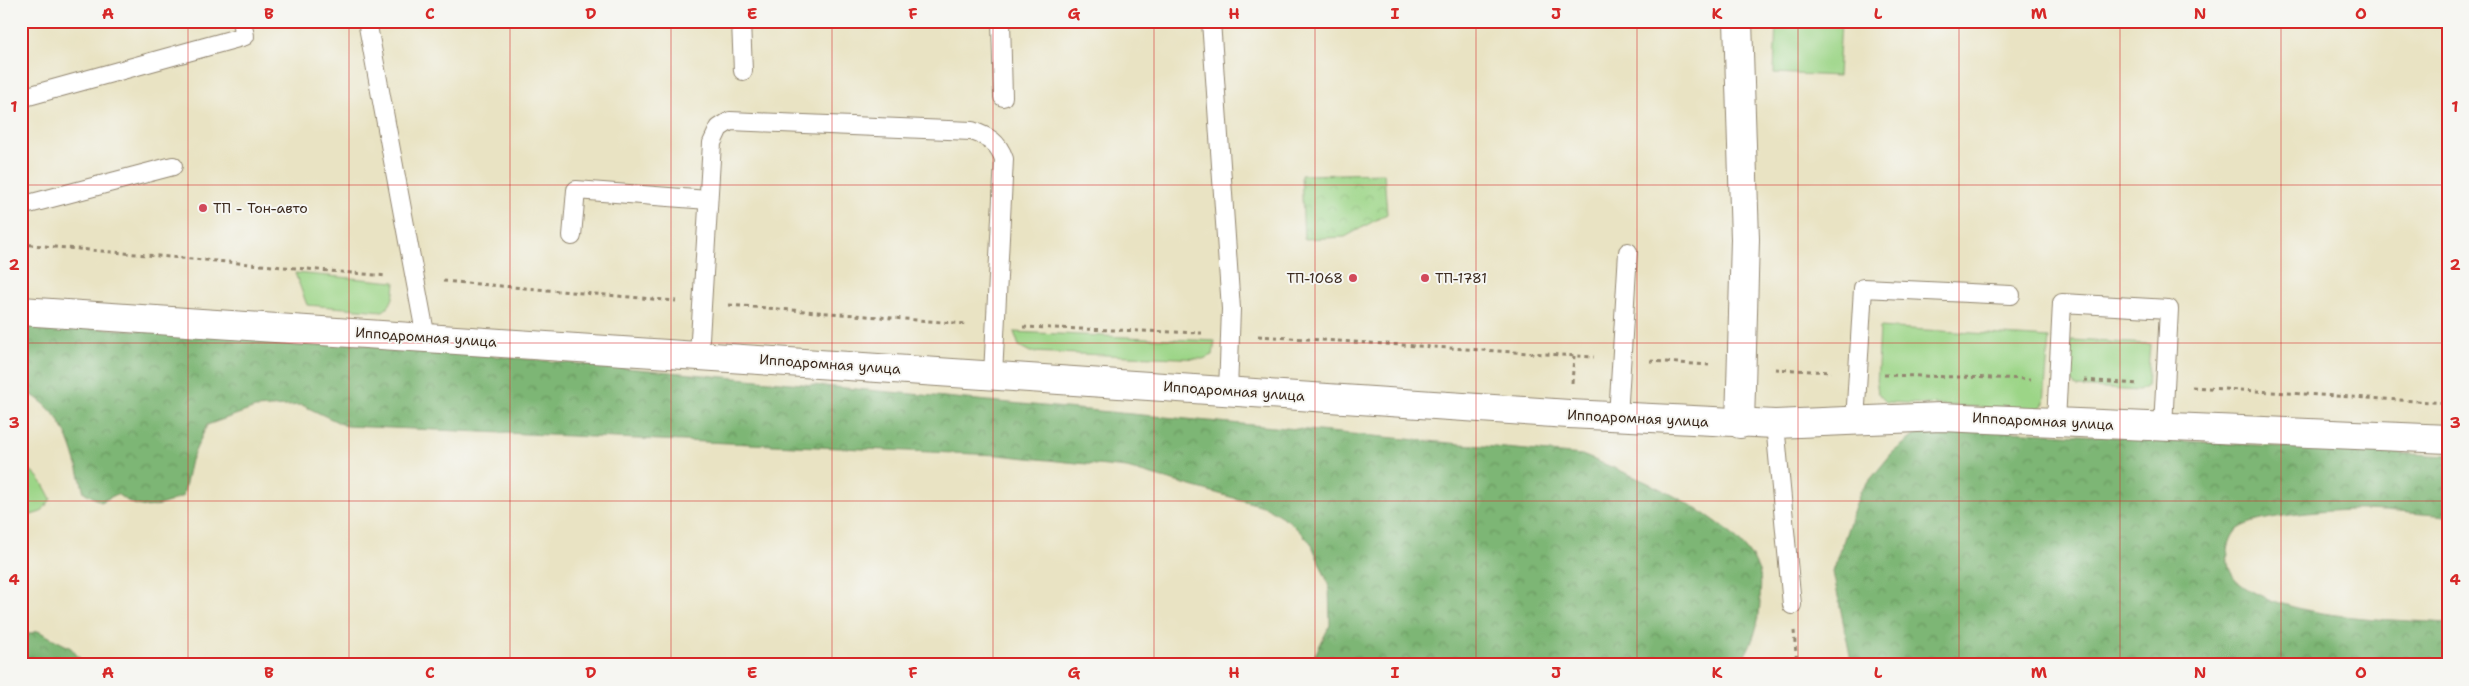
<svg xmlns="http://www.w3.org/2000/svg" width="2469" height="686" viewBox="0 0 2469 686" font-family="'Shantell Sans',sans-serif">
<style>
.green{fill:#9cd587;stroke:#6c8052}
.forest{fill:url(#forest-crowns);stroke:#5c7049}
.park{fill:url(#park-crowns);stroke:#6c8052}
.lines{fill:none;stroke-linecap:round;stroke-linejoin:round}
.lane-casing{stroke:#928670;stroke-width:20}
.street-casing{stroke:#928670;stroke-width:30}
.path{stroke:#928670;stroke-width:3;stroke-dasharray:4 4;stroke-linecap:butt}
.lane{stroke:#fff;stroke-width:18}
.street{stroke:#fff;stroke-width:28}
.grid{fill:none;stroke:#d62828;stroke-width:1;stroke-opacity:0.55}
.poi-dot{fill:#d1495b;stroke:#f6f6f2;stroke-width:2}
.labels{text-anchor:middle;stroke-width:4;stroke-linejoin:round;paint-order:stroke}
.poi-label{font-size:14px;fill:#3b2a1e;stroke:#f6f6f2;text-anchor:start}
.street-label{font-size:14px;fill:#3b2a1e;stroke:#f6f6f2}
.neatline{fill:none;stroke:#d62828;stroke-width:2}
.grid-label{font-size:16px;text-anchor:middle;font-weight:bold;fill:#d62828}
</style>
<defs>
<pattern id="forest-crowns" width="20" height="18" patternUnits="userSpaceOnUse" patternTransform="scale(1.25)"><rect width="20" height="18" fill="#7db674"/><path d="M2 6a3 3 0 1 1 6 0M12 15a3 3 0 1 1 6 0" fill="none" stroke="#68945f"/></pattern>
<pattern id="park-crowns" width="20" height="18" patternUnits="userSpaceOnUse" patternTransform="scale(1.25)"><rect width="20" height="18" fill="#9cd587"/><path d="M2 6a3 3 0 1 1 6 0M12 15a3 3 0 1 1 6 0" fill="none" stroke="#87b774"/></pattern>
</defs>
<rect width="100%" height="100%" fill="#f6f6f2"/>
<filter id="ink" filterUnits="userSpaceOnUse"><feTurbulence type="fractalNoise" baseFrequency=".02" numOctaves="2"/><feDisplacementMap in="SourceGraphic" scale="10" xChannelSelector="R" yChannelSelector="G"/><feConvolveMatrix kernelMatrix="1 2 1 2 8 2 1 2 1" color-interpolation-filters="sRGB"/></filter>
<filter id="wash" filterUnits="userSpaceOnUse"><feTurbulence type="fractalNoise" baseFrequency=".0096" numOctaves="4" result="noise"/><feDisplacementMap in="SourceGraphic" scale="20" xChannelSelector="R" yChannelSelector="G"/><feGaussianBlur stdDeviation="1.12" result="paint"/><feColorMatrix in="noise" values="0 0 0 0 0 0 0 0 0 0 0 0 0 0 0 0 0 1.4 0 .05"/><feComposite in="paint" operator="in"/></filter>
<g filter="url(#wash)">
<rect width="100%" height="100%" fill="#e9e3c3"/>
<g class="green">
<path d="M 1776,21 L 1841,21 L 1838,76 L 1774,73 Z"/>
<path d="M 295,273 L 395,282 C 394,294 394,304 383,311 L 307,305 Z"/>
<path d="M 1880,327 L 2049,338 L 2044,403 L 2040,408 L 2034,410 L 1886,402 L 1878,394 L 1877,385 Z"/>
<path d="M 1014,332 L 1215,341 L 1213,355 L 1203,359 L 1030,352 L 1019,346 Z"/>
<path d="M 2071,340 L 2150,344 L 2147,386 L 2139,391 L 2076,387 C 2065,377 2071,354 2071,340 Z"/>
<path d="M 21,465 C 37,472 43,483 51,499 L 41,512 L 21,518 Z"/>
</g>
<g class="forest">
<path d="M 42,325 L 340,342 L 1582,455 C 1634,476 1738,516 1759,571 C 1762,580 1760,593 1760,602 C 1759,625 1753,646 1738,665 L 1296,665 L 1314,657 L 1330,625 L 1329,585 L 1311,543 L 1289,521 L 1266,507 L 1127,468 L 998,455 L 346,426 L 302,405 L 255,408 L 207,425 L 191,460 L 183,496 C 156,508 142,513 117,494 L 101,502 L 84,492 C 72,448 67,411 21,389 L 21,327 Z"/>
<path d="M 1956,428 L 2448,456 L 2448,516 C 2420,514 2392,511 2365,510 C 2341,509 2255,515 2238,529 C 2232,534 2228,545 2228,552 C 2226,569 2233,580 2248,589 C 2300,620 2388,619 2448,623 L 2448,665 L 1852,665 L 1833,572 L 1860,492 L 1892,453 L 1915,435 Z"/>
<path d="M 38,631 L 71,648 L 85,665 L 21,665 L 21,636 Z"/>
</g>
<path class="park" d="M 1384,173 L 1387,214 L 1345,237 L 1304,239 L 1301,175 Z"/>
</g>
<g filter="url(#ink)">
<g class="lines">
<defs>
<g id="lane">
<path d="M 367,21 L 426,338"/>
<path d="M 741,21 L 743,71"/>
<path d="M 1001,21 L 1003,97"/>
<path d="M 1211,21 L 1231,309 L 1228,391"/>
<path d="M 21,98 L 245,36 L 242,21"/>
<path d="M 21,206 L 173,166"/>
<path d="M 572,236 L 576,190 L 708,200"/>
<path d="M 699,355 L 712,143 L 719,128 L 730,121 L 972,131 C 989,137 998,142 1004,159 L 993,375"/>
<path d="M 1618,417 L 1628,252"/>
<path d="M 1855,422 L 1863,288 L 2011,295"/>
<path d="M 2056,422 L 2062,303 L 2169,309 L 2163,427"/>
<path d="M 1775,424 L 1792,605"/>
</g>
<g id="street">
<path d="M 1738,21 L 1745,239 L 1740,424"/>
<path d="M 21,311 L 1569,414 L 1775,424 L 1941,417 L 2448,439"/>
</g>
</defs>
<use href="#lane" class="lane-casing"/>
<use href="#street" class="street-casing"/>
<g class="path">
<path d="M 21,244 L 387,276"/>
<path d="M 443,281 L 676,301"/>
<path d="M 729,305 L 967,324"/>
<path d="M 1023,327 L 1202,333"/>
<path d="M 1258,336 L 1594,357"/>
<path d="M 1650,361 L 1709,365"/>
<path d="M 1775,369 L 1831,372"/>
<path d="M 1884,375 L 2031,379"/>
<path d="M 2084,380 L 2138,384"/>
<path d="M 1572,383 L 1574,356"/>
<path d="M 2192,387 L 2448,403"/>
<path d="M 1794,631 L 1797,665"/>
</g>
<use href="#lane" class="lane"/>
<use href="#street" class="street"/>
</g>
</g>
<path class="grid" d="M 188,21 L 188,665M 349,21 L 349,665M 510,21 L 510,665M 671,21 L 671,665M 832,21 L 832,665M 993,21 L 993,665M 1154,21 L 1154,665M 1315,21 L 1315,665M 1476,21 L 1476,665M 1637,21 L 1637,665M 1798,21 L 1798,665M 1959,21 L 1959,665M 2120,21 L 2120,665M 2281,21 L 2281,665M 21,185 L 2448,185M 21,343 L 2448,343M 21,501 L 2448,501"/>
<g class="poi-dot">
<circle cx="203" cy="208" r="5"/>
<circle cx="1353" cy="278" r="5"/>
<circle cx="1425" cy="278" r="5"/>
</g>
<g class="labels">
<g class="poi-label">
<text x="213" y="213">ТП - Тон-авто</text>
<text x="1343" y="283" text-anchor="end">ТП-1068</text>
<text x="1435" y="283">ТП-1781</text>
</g>
<g class="street-label">
<text transform="translate(426 337) rotate(4)" y="5">Ипподромная улица</text>
<text transform="translate(830 364) rotate(4)" y="5">Ипподромная улица</text>
<text transform="translate(1234 391) rotate(4)" y="5">Ипподромная улица</text>
<text transform="translate(1638 418) rotate(3)" y="5">Ипподромная улица</text>
<text transform="translate(2043 421) rotate(3)" y="5">Ипподромная улица</text>
</g>
</g>
<rect width="2469" height="686" fill="none" stroke="#f6f6f2" stroke-width="55"/>
<rect x="28" y="28" width="2414" height="630" class="neatline"/>
<g class="grid-label">
<text x="108" y="19">A</text>
<text x="269" y="19">B</text>
<text x="430" y="19">C</text>
<text x="591" y="19">D</text>
<text x="752" y="19">E</text>
<text x="913" y="19">F</text>
<text x="1074" y="19">G</text>
<text x="1234" y="19">H</text>
<text x="1395" y="19">I</text>
<text x="1556" y="19">J</text>
<text x="1717" y="19">K</text>
<text x="1878" y="19">L</text>
<text x="2039" y="19">M</text>
<text x="2200" y="19">N</text>
<text x="2361" y="19">O</text>
<text x="14" y="112">1</text>
<text x="2455" y="112">1</text>
<text x="14" y="270">2</text>
<text x="2455" y="270">2</text>
<text x="14" y="428">3</text>
<text x="2455" y="428">3</text>
<text x="14" y="585">4</text>
<text x="2455" y="585">4</text>
<text x="108" y="678">A</text>
<text x="269" y="678">B</text>
<text x="430" y="678">C</text>
<text x="591" y="678">D</text>
<text x="752" y="678">E</text>
<text x="913" y="678">F</text>
<text x="1074" y="678">G</text>
<text x="1234" y="678">H</text>
<text x="1395" y="678">I</text>
<text x="1556" y="678">J</text>
<text x="1717" y="678">K</text>
<text x="1878" y="678">L</text>
<text x="2039" y="678">M</text>
<text x="2200" y="678">N</text>
<text x="2361" y="678">O</text>
</g>
</svg>
